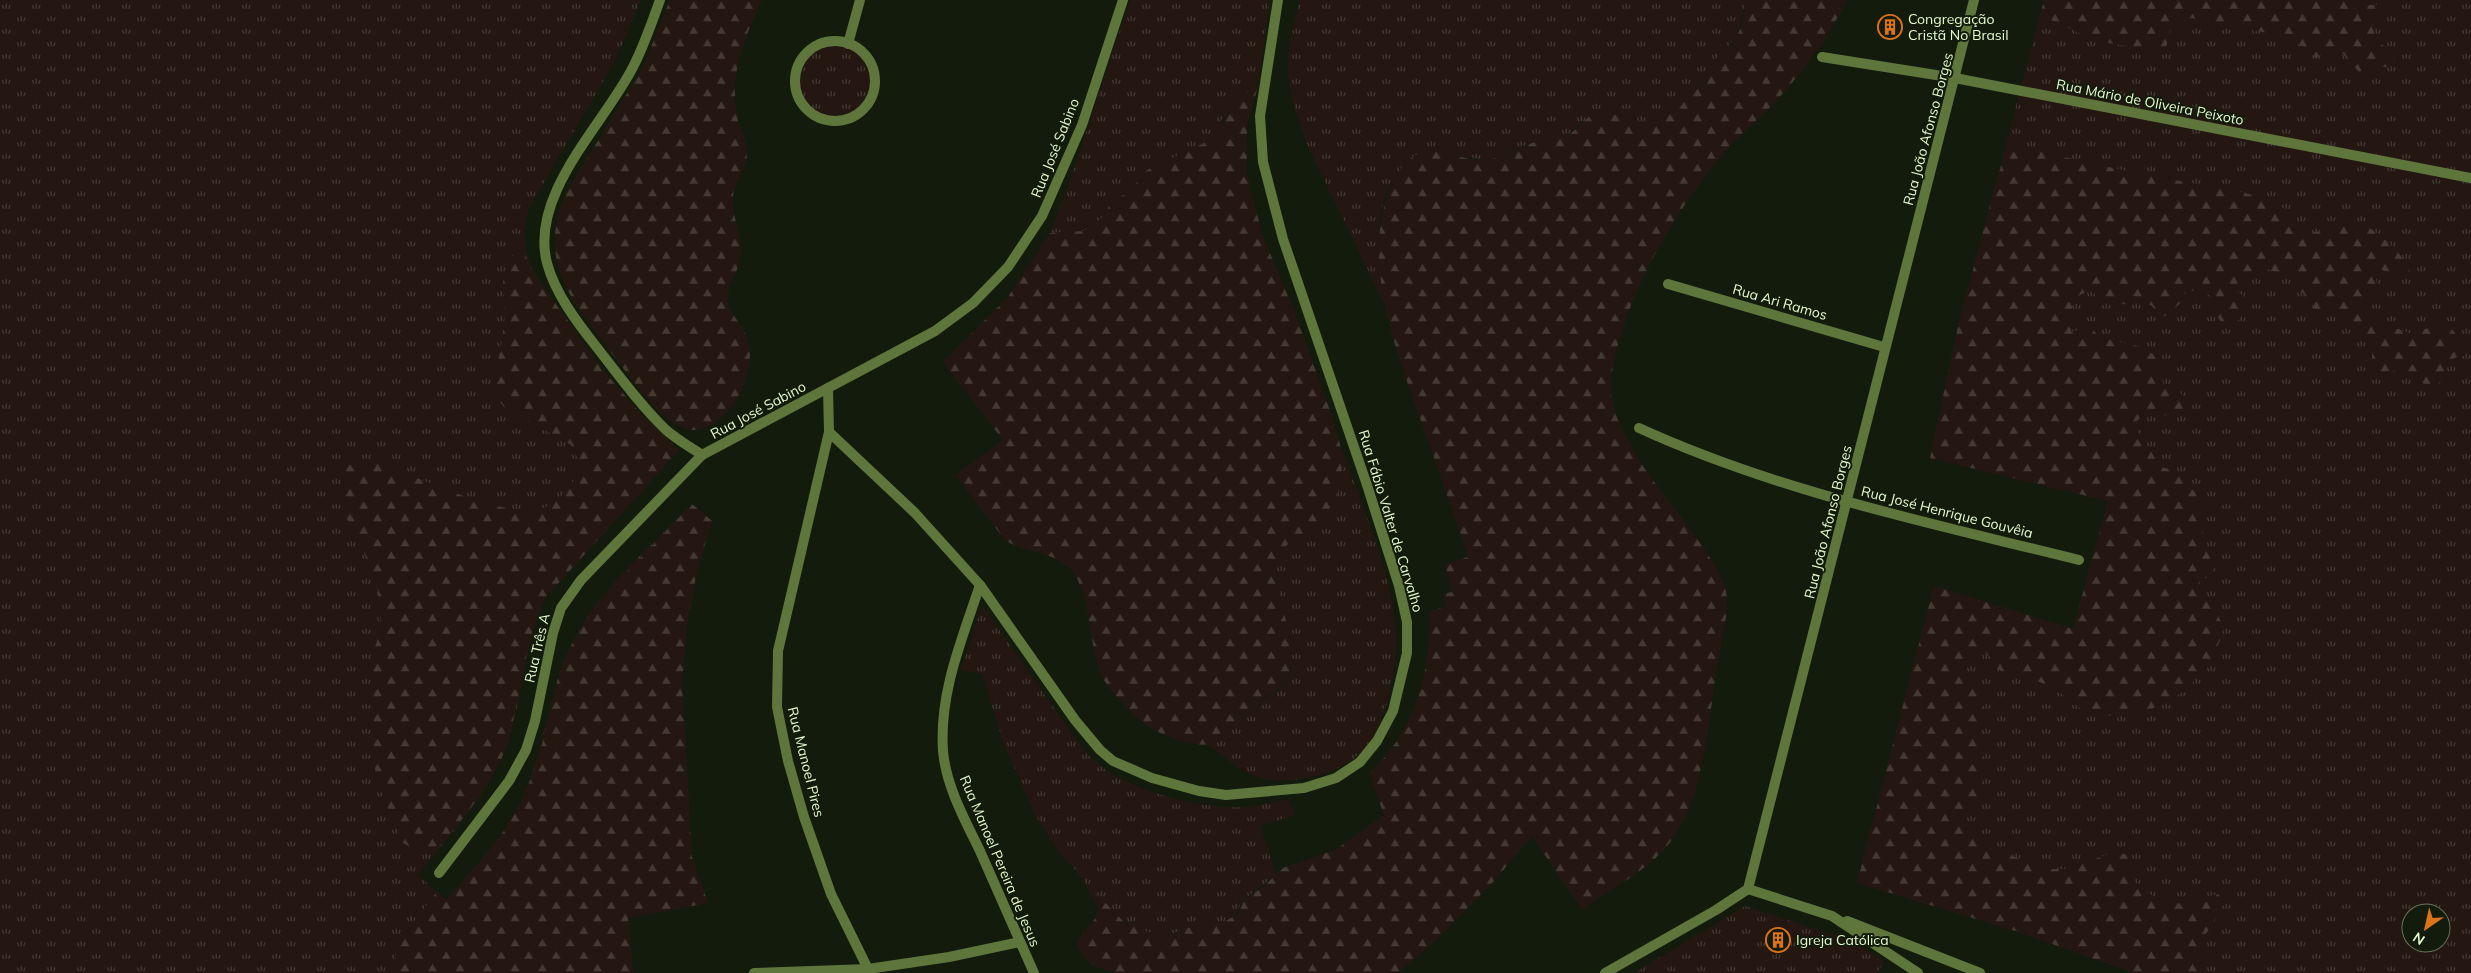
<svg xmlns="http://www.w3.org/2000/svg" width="2471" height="973" viewBox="0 0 2471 973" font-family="Mulish,sans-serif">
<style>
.grass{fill:url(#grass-tufts);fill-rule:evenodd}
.forest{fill:url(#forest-firs)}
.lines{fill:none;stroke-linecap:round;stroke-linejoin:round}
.minor{stroke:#5e763c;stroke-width:10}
.labels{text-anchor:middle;stroke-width:4;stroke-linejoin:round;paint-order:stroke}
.poi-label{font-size:14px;fill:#e4facc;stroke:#131b0d;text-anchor:start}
.street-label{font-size:14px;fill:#e4facc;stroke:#131b0d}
</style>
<defs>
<pattern id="grass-tufts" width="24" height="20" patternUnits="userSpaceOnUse" patternTransform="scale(1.25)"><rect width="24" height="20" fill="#241711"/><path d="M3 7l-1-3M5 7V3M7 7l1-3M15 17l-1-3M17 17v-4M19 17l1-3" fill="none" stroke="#443a32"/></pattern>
<pattern id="forest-firs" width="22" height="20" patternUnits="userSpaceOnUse" patternTransform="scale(1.25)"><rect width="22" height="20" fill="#241711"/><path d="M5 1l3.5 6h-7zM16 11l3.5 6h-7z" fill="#443a32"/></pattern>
</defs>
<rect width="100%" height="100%" fill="#131b0d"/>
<g class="grass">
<path d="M 0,0 L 641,0 L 615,61 L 529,208 C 522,231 523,251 534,273 L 602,369 L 639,412 L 679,450 L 546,597 C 522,646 525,698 506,747 C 488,795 449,835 418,875 L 446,900 C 479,863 514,827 530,779 C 546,733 553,682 575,638 C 602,586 652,546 692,504 L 712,521 L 697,571 L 687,625 L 682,684 L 692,857 L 708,903 L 628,918 L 633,973 L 0,973 Z"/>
<path d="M 1130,0 L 1270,0 L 1258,86 L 1226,109 L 1221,121 L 1225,128 L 1222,135 L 1147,170 L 1129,192 L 1113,200 L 1101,219 L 1084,231 L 1050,233 L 1069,184 Z"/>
<path d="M 1300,0 L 1746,0 L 1737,36 L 1714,61 L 1685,103 L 1670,114 L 1657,120 L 1641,122 L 1626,117 L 1582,122 L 1564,138 L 1522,146 L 1496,158 L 1484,160 L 1432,151 C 1421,160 1400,172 1392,183 C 1372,211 1380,274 1385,305 L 1309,149 C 1299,123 1288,94 1288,65 C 1288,44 1295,21 1300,0 Z"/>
<path d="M 2044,0 L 2471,0 L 2471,973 L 2135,973 L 2019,932 L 1857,883 L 1934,586 L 2073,629 L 2108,501 L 1930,458 L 1959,322 ZM 2411,913 L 2441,913 L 2441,943 L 2411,943 Z"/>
<circle cx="835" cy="81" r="36"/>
<path d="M 1340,444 C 1361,505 1393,572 1396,636 C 1397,669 1387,726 1363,750 C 1349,764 1333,772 1314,776 C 1297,781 1279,782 1262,778 C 1240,773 1226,756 1207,745 C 1228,738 1243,719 1257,704 C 1266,695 1280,694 1287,681 C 1303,649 1272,597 1276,558 L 1287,545 L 1312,528 L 1342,474 Z"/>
<path d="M 982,605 L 1072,734 C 1080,744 1087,755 1097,763 C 1132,792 1203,810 1248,807 C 1262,805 1276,801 1289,799 L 1295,815 L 1260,826 L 1276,874 C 1267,883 1256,889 1246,898 C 1236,906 1240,916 1224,922 C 1212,927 1199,925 1186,928 C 1180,929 1175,934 1169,935 C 1137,941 1115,912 1095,893 L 1098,909 L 1082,878 L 1056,848 L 1036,816 L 1003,742 L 982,674 L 961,670 Z"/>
<path d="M 1745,906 L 1855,942 L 1885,962 L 1877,973 L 1634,973 Z"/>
</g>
<g class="forest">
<path d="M 670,0 L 762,0 C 745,37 729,73 737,116 C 739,129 749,142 747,156 C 745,173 732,181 733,202 C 733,219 742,237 741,254 C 740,271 726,285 728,301 C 729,312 739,321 744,331 C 750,340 751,356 749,367 C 745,392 721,431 692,430 C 680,429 668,419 659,412 C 639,390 622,367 604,343 C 565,292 538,257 567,191 L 642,69 Z"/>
<path d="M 1746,0 L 1847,0 C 1829,36 1804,71 1776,101 C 1759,119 1739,135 1723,154 C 1673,214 1625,295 1612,372 C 1600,441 1691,515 1720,576 C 1722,580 1725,587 1726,591 C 1730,613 1721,639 1718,661 C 1709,713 1705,792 1674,837 C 1653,868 1612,888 1582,910 L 1532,836 L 1494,881 L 1433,943 L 1398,973 L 1114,973 C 1096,966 1083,965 1078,944 C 1084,920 1105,927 1095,892 L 1125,923 L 1154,934 L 1170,935 L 1186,928 L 1224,922 L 1238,914 L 1245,899 L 1263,887 L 1283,868 L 1335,850 L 1384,815 L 1369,773 C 1414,734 1432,670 1429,612 L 1446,606 L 1443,594 L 1452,592 L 1445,564 L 1468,557 C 1453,510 1436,464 1420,418 C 1395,347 1362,265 1389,191 C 1394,178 1403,161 1416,155 C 1439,144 1463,162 1486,160 C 1503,158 1519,146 1536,142 C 1545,140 1558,141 1565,137 C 1578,130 1585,118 1597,111 C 1617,112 1638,126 1657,120 C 1685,111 1697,85 1713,63 C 1719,54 1730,47 1736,37 C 1743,27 1744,12 1746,0 Z"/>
<path d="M 2044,0 L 2351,0 L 2365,5 L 2383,5 L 2385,8 L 2374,20 L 2373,36 C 2379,44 2387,47 2395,54 L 2395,63 L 2390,67 L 2373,67 L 2360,73 L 2343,54 L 2336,50 L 2325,52 L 2316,58 L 2291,39 L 2273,34 L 2191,18 L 2171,26 L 2166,48 C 2139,47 2112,47 2086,36 C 2069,29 2059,21 2040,18 Z"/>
<path d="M 1258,86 L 1247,126 L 1247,174 L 1262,234 L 1297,318 L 1332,416 L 1340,444 L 1342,474 L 1342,484 L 1335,500 L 1320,519 L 1312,528 L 1287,545 L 1276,558 C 1272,597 1298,634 1290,670 C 1285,692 1274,689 1260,701 C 1245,714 1234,732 1216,742 C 1199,751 1160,735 1145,724 C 1131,713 1113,695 1104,680 C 1088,651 1092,596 1072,571 C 1056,551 1025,554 1005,540 L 955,475 L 1003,440 L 943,362 L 1008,297 L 1050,233 L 1084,231 L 1101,219 L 1113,200 L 1129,192 L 1147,170 L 1221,135 L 1225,128 L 1222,115 L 1234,102 Z"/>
<path d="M 2007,144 L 2140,174 L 2242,192 L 2269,200 L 2296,215 L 2286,223 L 2298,233 C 2310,233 2321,232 2332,227 C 2339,224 2343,221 2351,221 C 2370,222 2409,257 2411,276 C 2401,272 2390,274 2380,269 L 2374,271 L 2378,288 L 2367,303 L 2365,313 L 2375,321 L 2412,334 L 2441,323 L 2453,330 L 2467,352 L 2464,356 C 2438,357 2448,385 2431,389 C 2404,370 2408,367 2373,374 L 2372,353 L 2363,339 L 2340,315 L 2329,309 L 2316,310 L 2290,276 L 2267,269 L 2251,273 L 2236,292 L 2247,297 C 2247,308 2242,319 2232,325 L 2223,324 L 2214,313 L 2224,303 C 2211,295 2199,290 2183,290 L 2187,298 L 2165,316 L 2159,315 L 2152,306 L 2132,295 L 2130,303 C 2113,308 2102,298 2089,290 L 2075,298 L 2072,307 L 2071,332 L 2090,326 L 2099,337 L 2146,348 L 2152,354 L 2162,353 L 2160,367 L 2164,386 C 2178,391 2190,396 2193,413 C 2179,415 2157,417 2144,413 L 2137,421 L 2139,442 L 2148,446 L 2160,467 L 2178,471 L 2189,490 L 2198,490 C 2203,514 2209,520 2199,544 L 2214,551 L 2217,565 L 2208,577 L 2192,586 C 2203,600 2226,615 2222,635 C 2210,670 2181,702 2144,711 C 2136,713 2129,711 2122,712 C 2112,713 2107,720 2096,716 C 2078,711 2064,691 2045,684 C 2017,674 2001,682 1986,652 L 1978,652 L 1958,665 L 1958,672 L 1979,673 L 1984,705 L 1980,734 L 1985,750 L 1981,767 L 1983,784 L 1981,791 L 1974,800 L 1973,807 L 1962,813 L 1960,819 L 1985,846 L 2047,869 L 2070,869 L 2115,851 L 2127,855 C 2129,861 2128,866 2129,871 C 2136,893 2171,907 2192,903 C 2202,901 2208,895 2218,894 L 2225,902 L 2202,941 L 2202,967 L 2197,973 L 2134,973 L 2019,932 L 1857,883 L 1934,586 L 2073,629 L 2108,501 L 1930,458 L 1959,322 Z"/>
<path d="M 524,240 L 527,260 L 534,273 L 602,369 L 639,412 L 679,450 L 546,597 C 523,643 522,696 507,744 C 494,786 459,822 433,855 L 413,849 L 402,842 L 376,779 L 374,755 L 373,670 L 375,647 L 381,629 L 381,605 L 375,580 L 355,531 L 345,514 L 340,483 L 345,468 C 349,466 354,462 358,461 C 369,458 388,467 399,471 C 431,483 512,520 544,508 C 555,504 563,495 570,486 C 582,472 580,460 571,445 L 504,407 L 492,392 L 502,340 L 505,313 L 503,281 L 507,263 Z"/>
<path d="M 692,504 L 712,521 L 697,571 L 687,625 L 682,684 L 692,857 L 708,903 L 628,918 L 633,973 L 391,973 L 400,938 L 437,892 L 446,900 C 472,871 500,842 518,807 C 533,778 543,744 550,713 C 554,698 556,680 562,665 C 572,641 587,617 603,597 Z"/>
</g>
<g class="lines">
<g class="minor">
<path d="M 660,0 C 652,22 644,46 633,67 C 605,123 529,194 547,263 C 555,293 576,321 595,345 C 617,373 639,404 665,429 C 676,439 690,447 702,455"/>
<circle cx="835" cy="81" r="40"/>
<path d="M 848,44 L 860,0"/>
<path d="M 1822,57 L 1955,78 L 2471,178"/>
<path d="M 1668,284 L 1884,347"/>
<path d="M 828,388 L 829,432 L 915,513 L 980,585 L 1075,720 L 1100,750 L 1113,761 L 1152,778 L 1199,791 L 1226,795 L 1304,788 L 1336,778 L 1360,762 L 1377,741 L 1393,711 L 1407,653 L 1407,622 L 1399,586 L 1367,485 L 1283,239 L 1263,162 L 1260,116 L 1278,0"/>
<path d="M 1639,428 C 1779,492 1931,523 2079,560"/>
<path d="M 829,432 L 778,651 L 777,707 L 788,761 L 804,817 L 831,894 L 870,973"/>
<path d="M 980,585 C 962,639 939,693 943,751 C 946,786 965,820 980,851 C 998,892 1016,933 1034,973"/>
<path d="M 439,873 L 509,781 L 526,750 L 535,721 L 553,633 L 561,608 L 581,580 L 702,455 L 935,331 L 973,303 L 1008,267 L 1042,216 L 1082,125 L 1123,0"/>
<path d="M 1748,889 L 1832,916 L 1918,973"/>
<path d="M 1847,921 L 1980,973"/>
<path d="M 754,973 L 868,969 L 949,957 L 1020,942"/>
<path d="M 1605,973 L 1716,910 L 1748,889 L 1974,0"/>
</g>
</g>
<defs>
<symbol id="building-ring" viewBox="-11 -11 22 22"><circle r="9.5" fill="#131b0d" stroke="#dc7316" stroke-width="1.5"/><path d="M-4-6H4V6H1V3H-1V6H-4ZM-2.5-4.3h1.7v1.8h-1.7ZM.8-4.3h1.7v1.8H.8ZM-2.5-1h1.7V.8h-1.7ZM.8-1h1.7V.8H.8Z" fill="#dc7316"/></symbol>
</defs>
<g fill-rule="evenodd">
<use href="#building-ring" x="1876" y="13" width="28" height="28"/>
<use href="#building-ring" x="1764" y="926" width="28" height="28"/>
</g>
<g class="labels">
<g class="poi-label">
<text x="1908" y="24">Congregação<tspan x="1908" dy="16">Cristã No Brasil</tspan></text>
<text x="1796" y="945">Igreja Católica</text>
</g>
<g class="street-label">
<text transform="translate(2150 102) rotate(11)" y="5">Rua Mário de Oliveira Peixoto</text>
<text transform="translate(1928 129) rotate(-75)" y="5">Rua João Afonso Borges</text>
<text transform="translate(1055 148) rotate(-68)" y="5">Rua José Sabino</text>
<text transform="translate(1780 302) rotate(16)" y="5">Rua Ari Ramos</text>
<text transform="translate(758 410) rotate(-28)" y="5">Rua José Sabino</text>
<text transform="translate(1947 512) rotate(14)" y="5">Rua José Henrique Gouvêia</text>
<text transform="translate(1391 521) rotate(73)" y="5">Rua Fábio Valter de Carvalho</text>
<text transform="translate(1828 522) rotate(-76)" y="5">Rua João Afonso Borges</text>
<text transform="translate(537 648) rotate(-77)" y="5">Rua Três A</text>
<text transform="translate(806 762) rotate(76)" y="5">Rua Manoel Pires</text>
<text transform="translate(1000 861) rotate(67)" y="5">Rua Manoel Pereira de Jesus</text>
</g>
</g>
<g transform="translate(2426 928) rotate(214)"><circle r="24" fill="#131b0d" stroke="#677459"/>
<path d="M0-4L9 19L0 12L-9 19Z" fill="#dc7316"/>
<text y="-8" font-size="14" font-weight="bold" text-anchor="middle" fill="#e4facc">N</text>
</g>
</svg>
